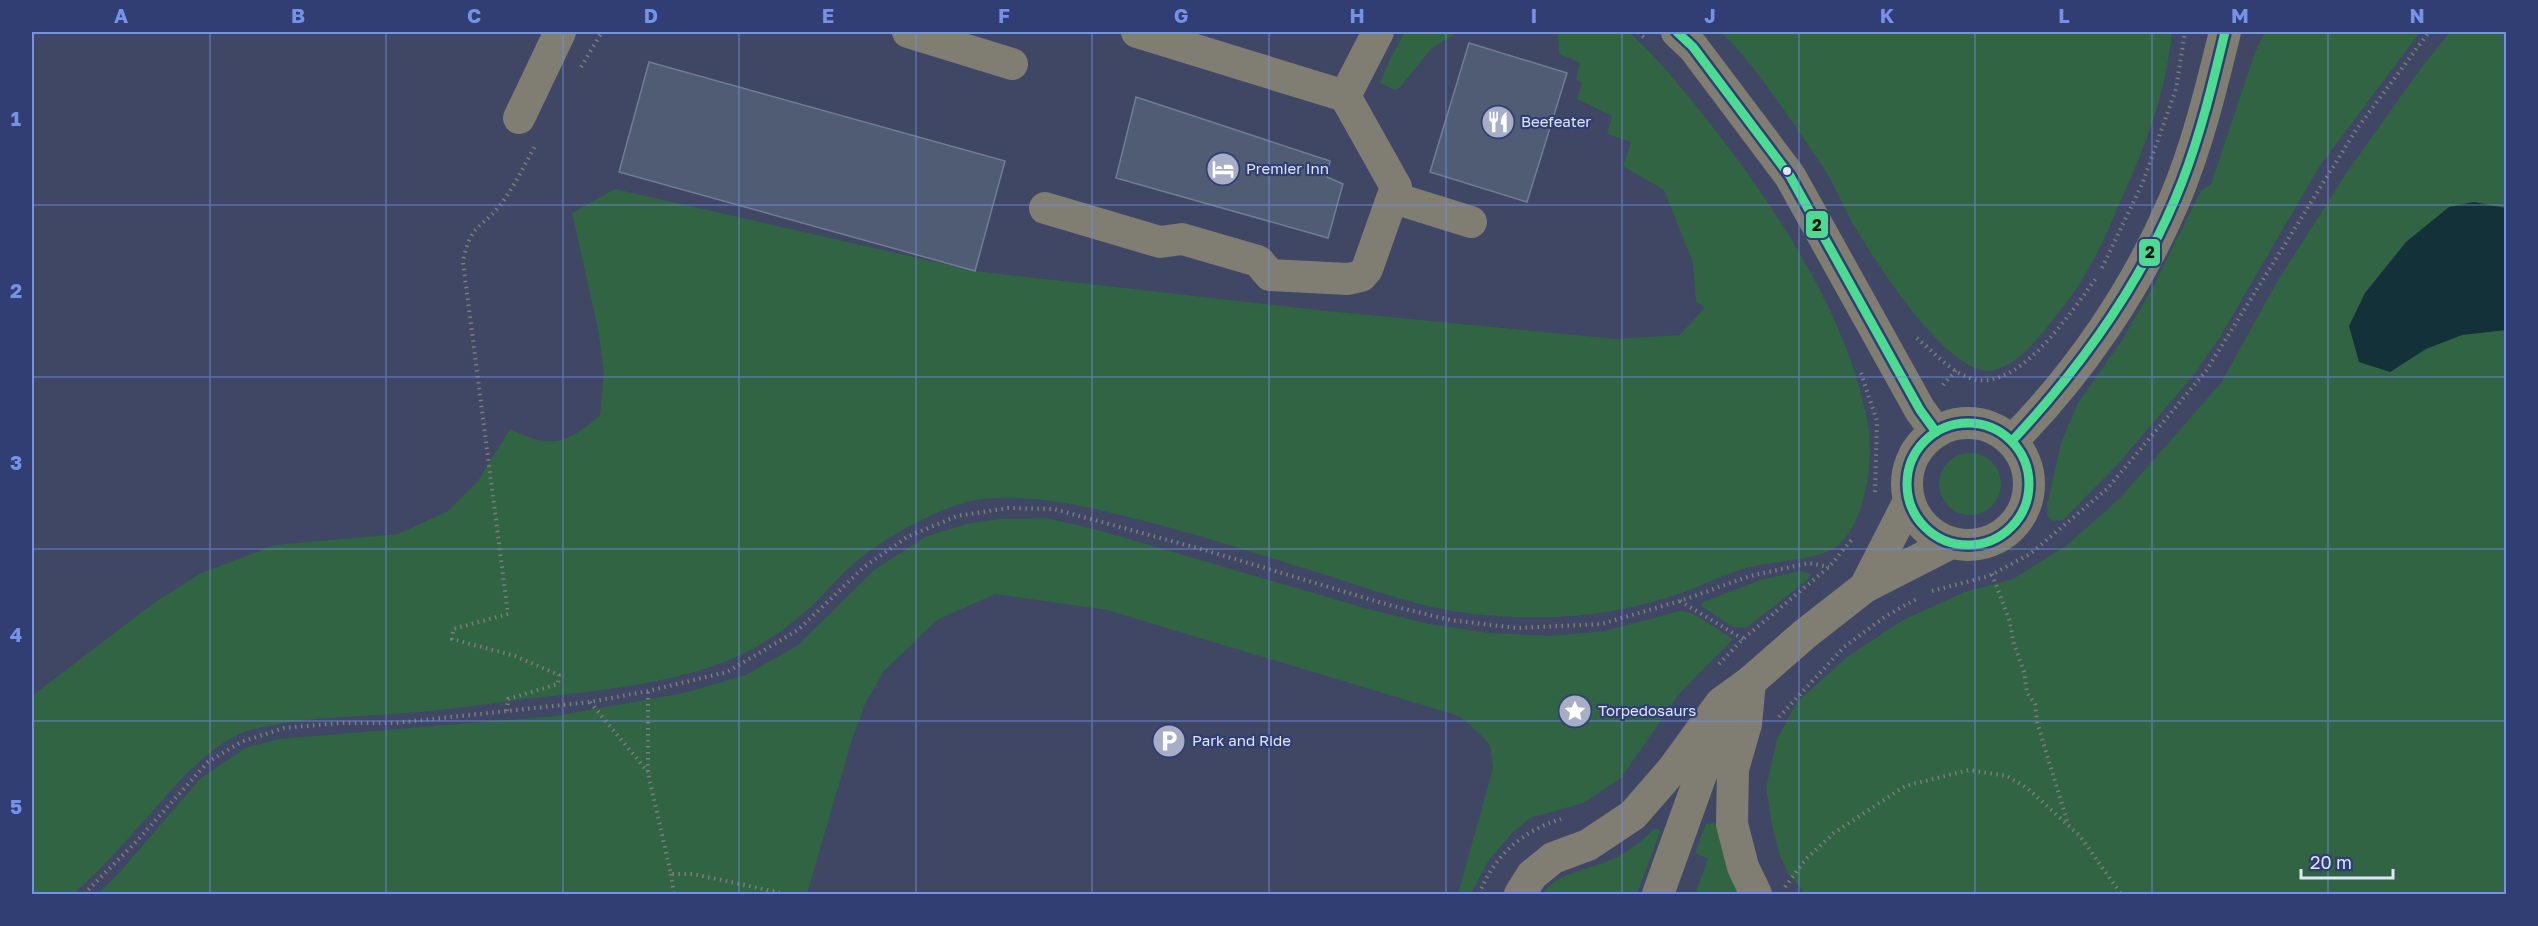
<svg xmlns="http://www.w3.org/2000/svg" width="2538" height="926" viewBox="0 0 2538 926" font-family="'Golos Text',sans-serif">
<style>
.green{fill:#306443}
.water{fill:#123139}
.building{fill:#505c73;stroke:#707d95;stroke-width:1.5}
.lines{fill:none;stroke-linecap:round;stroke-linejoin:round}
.path{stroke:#7d7d7d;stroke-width:4;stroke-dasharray:1.5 4.5;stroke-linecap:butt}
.minor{stroke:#807d72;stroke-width:32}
.bus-1-casing{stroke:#303e74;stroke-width:14}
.bus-1{stroke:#4ddb92;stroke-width:9}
.grid{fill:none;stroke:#7492e7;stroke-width:1.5;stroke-opacity:0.55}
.bus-dot{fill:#dfe6fa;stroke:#303e74;stroke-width:2}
.labels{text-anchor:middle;stroke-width:4.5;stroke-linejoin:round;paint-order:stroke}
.poi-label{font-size:15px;fill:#dfe6fa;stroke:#303e74;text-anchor:start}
.line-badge{stroke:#303e74;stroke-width:2}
.pale-badge-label{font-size:16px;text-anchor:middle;font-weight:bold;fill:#111}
.neatline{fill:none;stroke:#7492e7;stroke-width:2}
.grid-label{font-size:20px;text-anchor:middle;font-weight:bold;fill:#7492e7}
</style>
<rect width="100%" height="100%" fill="#3f4765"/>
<g class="green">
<path d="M 1405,32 L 1458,32 L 1432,48 L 1400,87 L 1395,90 L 1380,83 L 1390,59 Z"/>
<path d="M 1558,32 L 1629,32 C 1661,61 1685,92 1712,126 C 1777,209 1850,320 1868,425 C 1874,461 1866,533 1829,551 C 1809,560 1776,561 1755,566 C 1730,571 1707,584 1684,592 C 1615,617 1544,622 1473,614 C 1422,608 1375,591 1326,575 C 1254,553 1182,529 1108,512 C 1069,503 1011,492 971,501 C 935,510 888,536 859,559 C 840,574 824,595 805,612 C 781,633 750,653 719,664 C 660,685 595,691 534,698 C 492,703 450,710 408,713 C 362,717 316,716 270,726 C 267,726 249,730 246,731 C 206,748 179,781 151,813 C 126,841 101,870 73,894 L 32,894 L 32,696 L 151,605 L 199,574 L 275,545 L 398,534 L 448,511 L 478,481 L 510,429 C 551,449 566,445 600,415 L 604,373 L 598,329 L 572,213 L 615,189 L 975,271 L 1318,310 L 1616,339 L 1680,335 L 1705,307 L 1696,302 L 1693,263 L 1664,190 L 1623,166 L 1631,142 L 1607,134 L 1612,116 L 1577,99 L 1582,83 L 1576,79 L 1580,63 L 1559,54 Z"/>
<path d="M 1721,32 L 2172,32 C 2166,92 2146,145 2121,200 C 2104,240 2090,272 2063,307 C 2045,329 2023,363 1994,370 C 1951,381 1876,262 1856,229 C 1846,213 1839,194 1829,177 C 1820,161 1809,147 1799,132 C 1775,97 1751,61 1721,32 Z"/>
<path d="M 2265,32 L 2420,32 L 2319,167 L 2220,337 L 2196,372 L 2119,463 L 2063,520 L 2053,521 L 2047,515 L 2047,505 L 2061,443 L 2078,403 L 2122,340 L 2152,289 L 2201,191 L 2211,184 L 2254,55 Z"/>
<path d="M 2450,32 L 2506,32 L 2506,894 L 1805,894 L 1788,873 L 1781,858 L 1773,830 L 1766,788 L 1777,739 L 1797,702 L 1847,657 L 1903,620 L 1965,592 L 2013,579 L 2067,545 L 2119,499 L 2221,383 L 2277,282 L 2347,172 L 2421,68 Z"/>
<circle cx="1970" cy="484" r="31"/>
<path d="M 1046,518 L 1098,530 L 1368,609 L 1429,624 L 1489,633 L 1551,636 L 1605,631 L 1680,611 L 1692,613 L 1733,639 L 1679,694 L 1621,778 L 1583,803 L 1530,818 L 1513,832 L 1488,861 L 1471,894 L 1458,894 L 1493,768 L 1490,745 L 1477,731 L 1459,716 L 1107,610 L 995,594 L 937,620 L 884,671 L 866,702 L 853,736 L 807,894 L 98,894 L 120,872 L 200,779 L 245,748 L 279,739 L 555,716 L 684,693 L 746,675 L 798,645 L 874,570 L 925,537 L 966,524 L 1000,519 Z"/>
<path d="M 1800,571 L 1811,574 L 1807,580 L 1746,628 L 1733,627 L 1701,606 L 1703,602 L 1761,580 Z"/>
<path d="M 1714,823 L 1718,827 L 1733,881 L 1741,894 L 1695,894 L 1708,859 L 1695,853 L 1706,824 Z"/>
<path d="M 1654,829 L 1659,829 L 1660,832 L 1637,894 L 1542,894 C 1558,871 1592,870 1617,857 C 1631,850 1643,840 1654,829 Z"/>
</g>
<path class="water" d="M 2474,202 L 2506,208 L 2506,330 L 2462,335 L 2426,349 L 2390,372 L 2359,362 L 2349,326 L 2365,293 L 2406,242 L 2449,207 Z"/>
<g class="building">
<path d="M 1469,43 L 1567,73 L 1527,202 L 1430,172 Z"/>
<path d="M 649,62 L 1005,161 L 975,271 L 619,172 Z"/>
<path d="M 1136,97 L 1330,161 L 1327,177 L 1343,184 L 1328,238 L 1116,178 Z"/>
</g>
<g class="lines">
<g class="path">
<path d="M 1638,32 L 1646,39"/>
<path d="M 581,67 L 602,32"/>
<path d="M 2102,268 L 2143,182 L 2176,89 L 2185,32"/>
<path d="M 1917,338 C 1933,351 1952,374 1973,379 C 2020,392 2073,309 2097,277"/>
<path d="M 1861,373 L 1877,421 L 1875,494"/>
<path d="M 1943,385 L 1956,370"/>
<path d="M 1992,574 L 2010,622 L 2013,641 L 2024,672 L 2027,693 L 2035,704 L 2037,722 L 2068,824"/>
<path d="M 1932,591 L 1989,576 L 2030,554 L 2107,489 L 2206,371 L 2356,130 L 2429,32"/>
<path d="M 1680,601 L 1743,639"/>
<path d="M 1719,664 L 1743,639 L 1829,567 L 1853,538"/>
<path d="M 648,692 L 648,773 L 671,874 L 693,874 L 786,894"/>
<path d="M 590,702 L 648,772"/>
<path d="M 507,711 L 508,699 L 558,684 L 559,675 L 515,656 L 452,639 L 453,629 L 508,614 L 463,262 C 471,220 484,229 504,200 C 516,183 525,164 535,146"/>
<path d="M 1779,717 L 1844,647 L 1886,616 L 1918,598"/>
<path d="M 671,874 L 674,894"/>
<path d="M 1785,887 L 1806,859 L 1834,833 L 1905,786 L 1969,770 L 2007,776 L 2027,788 L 2080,836 L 2121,894"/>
<path d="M 84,894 L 134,844 L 208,762 L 241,742 L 284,728 L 340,723 L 396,723 L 590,702 L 648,691 L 727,672 L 798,630 L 864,567 L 907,537 L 957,516 L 1008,508 L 1054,509 L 1208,551 L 1389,605 L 1450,620 L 1517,628 L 1601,624 L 1680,601 L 1750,576 L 1809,563 L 1829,567"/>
<path d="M 1479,894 C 1494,856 1522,831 1561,819"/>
</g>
<g class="minor">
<path d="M 908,32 L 1012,64"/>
<path d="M 1137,32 L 1345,96"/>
<path d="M 1677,32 L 1693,47 L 1790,176 L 1920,410 L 1936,432"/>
<path d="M 519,118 L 560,32"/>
<path d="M 1394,198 L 1471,222"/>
<path d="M 1045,208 L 1160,242 L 1182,239 L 1258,261 L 1270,275 L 1348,279 L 1361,276 L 1367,269 L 1396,187 L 1345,96 L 1378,32"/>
<circle cx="1968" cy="484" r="61"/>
<path d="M 2012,441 C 2079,373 2136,290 2174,201 C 2197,147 2211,89 2225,32"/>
<path d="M 1865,587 L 1909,501"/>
<path d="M 1750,682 L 1746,724 L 1733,769 L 1732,824 L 1743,867 L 1756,894"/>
<path d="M 1520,894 L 1532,875 L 1553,858 L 1588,845 L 1633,815 L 1673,769 L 1721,703 L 1750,682 L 1805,634 L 1865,587 L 1951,543"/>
<path d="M 1658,894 L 1707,758 L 1726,725"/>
</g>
<defs>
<g id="bus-1">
<path d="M 1677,32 L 1693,47 L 1790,176 L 1920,410 L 1936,432"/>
<circle cx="1968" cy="484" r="61"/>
<path d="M 2012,441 C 2083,365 2144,280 2182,182 C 2201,133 2213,82 2225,32"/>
</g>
</defs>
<use href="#bus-1" class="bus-1-casing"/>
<use href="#bus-1" class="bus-1"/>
</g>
<path class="grid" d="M 210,32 L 210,894M 386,32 L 386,894M 563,32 L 563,894M 739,32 L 739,894M 916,32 L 916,894M 1092,32 L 1092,894M 1269,32 L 1269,894M 1446,32 L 1446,894M 1622,32 L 1622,894M 1799,32 L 1799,894M 1975,32 L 1975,894M 2152,32 L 2152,894M 2328,32 L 2328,894M 32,205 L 2506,205M 32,377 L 2506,377M 32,549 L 2506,549M 32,721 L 2506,721"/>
<defs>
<symbol id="restaurant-disc" viewBox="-11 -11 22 22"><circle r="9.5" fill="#a7aec6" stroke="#303e74"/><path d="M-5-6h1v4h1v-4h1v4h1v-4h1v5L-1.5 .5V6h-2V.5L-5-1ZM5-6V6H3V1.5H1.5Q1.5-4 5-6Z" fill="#fff"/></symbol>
<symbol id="hotel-disc" viewBox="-11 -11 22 22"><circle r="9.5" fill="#a7aec6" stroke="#303e74"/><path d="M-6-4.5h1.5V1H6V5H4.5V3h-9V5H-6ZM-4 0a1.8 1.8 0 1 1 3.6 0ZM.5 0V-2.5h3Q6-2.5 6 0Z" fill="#fff"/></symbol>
<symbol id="sight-disc" viewBox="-11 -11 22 22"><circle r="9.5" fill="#a7aec6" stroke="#303e74"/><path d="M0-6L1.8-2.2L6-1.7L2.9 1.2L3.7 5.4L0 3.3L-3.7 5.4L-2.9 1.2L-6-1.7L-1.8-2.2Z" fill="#fff"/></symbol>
<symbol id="parking-disc" viewBox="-11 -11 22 22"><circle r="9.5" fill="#a7aec6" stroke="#303e74"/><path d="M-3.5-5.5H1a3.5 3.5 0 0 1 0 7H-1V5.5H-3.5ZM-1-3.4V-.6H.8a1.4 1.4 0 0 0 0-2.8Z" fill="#fff"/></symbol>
</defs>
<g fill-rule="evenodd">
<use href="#restaurant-disc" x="1479" y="103" width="38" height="38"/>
<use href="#hotel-disc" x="1204" y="150" width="38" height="38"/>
<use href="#sight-disc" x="1556" y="692" width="38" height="38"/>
<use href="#parking-disc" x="1150" y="722" width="38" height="38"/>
</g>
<circle class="bus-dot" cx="1787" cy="171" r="5"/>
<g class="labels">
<g class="poi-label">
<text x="1521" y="127">Beefeater</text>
<text x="1246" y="174">Premier Inn</text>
<text x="1598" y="716">Torpedosaurs</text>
<text x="1192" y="746">Park and Ride</text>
</g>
</g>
<g class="line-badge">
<rect x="1805" y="210" width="24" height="29" rx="6" fill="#4ddb92"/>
<rect x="2138" y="238" width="23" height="29" rx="6" fill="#4ddb92"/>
</g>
<g class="pale-badge-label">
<text x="1817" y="231">2</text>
<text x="2150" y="258">2</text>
</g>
<rect width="2538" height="926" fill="none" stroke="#303e74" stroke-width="66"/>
<path d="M2301 869v9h92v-9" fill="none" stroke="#dfe6fa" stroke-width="3"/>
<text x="2310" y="869" font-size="18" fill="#dfe6fa" stroke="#303e74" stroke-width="4.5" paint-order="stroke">20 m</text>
<rect x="33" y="33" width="2472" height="860" class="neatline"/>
<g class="grid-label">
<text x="121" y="23">A</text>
<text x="298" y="23">B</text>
<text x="474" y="23">C</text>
<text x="651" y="23">D</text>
<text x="828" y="23">E</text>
<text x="1004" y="23">F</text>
<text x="1181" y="23">G</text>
<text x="1357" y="23">H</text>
<text x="1534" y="23">I</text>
<text x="1710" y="23">J</text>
<text x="1887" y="23">K</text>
<text x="2064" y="23">L</text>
<text x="2240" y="23">M</text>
<text x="2417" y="23">N</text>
<text x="16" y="126">1</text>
<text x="16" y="298">2</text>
<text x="16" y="470">3</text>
<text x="16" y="642">4</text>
<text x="16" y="814">5</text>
</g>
</svg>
